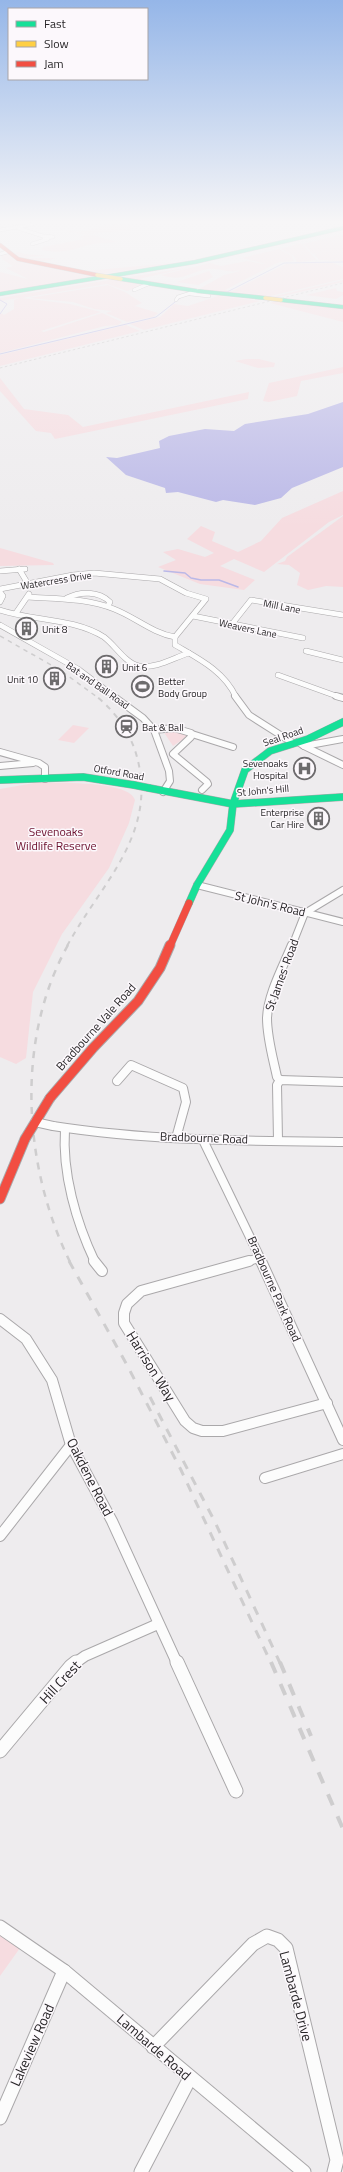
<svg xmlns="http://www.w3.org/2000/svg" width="343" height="2172" viewBox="0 0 343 2172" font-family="'Titillium Web',sans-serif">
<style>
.green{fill:#f6dce0}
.water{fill:#bab8e7}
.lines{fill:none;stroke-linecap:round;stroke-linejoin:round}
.stream-far1{stroke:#bab8e7;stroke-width:1}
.stream{stroke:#bab8e7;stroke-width:1.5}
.street-far5-casing{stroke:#aaa8aa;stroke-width:4}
.street-far4-casing{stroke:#aaa8aa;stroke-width:6}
.street-far3-casing{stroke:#aaa8aa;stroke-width:8}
.street-far2-casing{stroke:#aaa8aa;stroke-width:10}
.street-far1-casing{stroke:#aaa8aa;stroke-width:12}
.street-casing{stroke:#aaa8aa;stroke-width:15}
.fast-far1-casing{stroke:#aaa8aa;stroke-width:4.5}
.fast-casing{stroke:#aaa8aa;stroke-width:8}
.jam-far2-casing{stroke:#aaa8aa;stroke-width:4.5}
.jam-far1-casing{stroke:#aaa8aa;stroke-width:8}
.jam-casing{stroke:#aaa8aa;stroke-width:11}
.street-far5{stroke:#fcfcfc;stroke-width:3}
.street-far4{stroke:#fcfcfc;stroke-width:5}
.street-far3{stroke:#fcfcfc;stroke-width:6}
.street-far2{stroke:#fcfcfc;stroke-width:8}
.street-far1{stroke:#fcfcfc;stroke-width:10}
.street{stroke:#fcfcfc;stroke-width:13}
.fast-far1{stroke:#16e098;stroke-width:3.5}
.fast{stroke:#16e098;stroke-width:7}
.jam-far2{stroke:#f24e42;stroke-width:3.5}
.jam-far1{stroke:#f24e42;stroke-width:7}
.jam{stroke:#f24e42;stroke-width:9}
.rail-far5{stroke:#cecdce;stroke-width:1;stroke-dasharray:2.5 2.5;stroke-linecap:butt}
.rail-far4{stroke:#cecdce;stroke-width:1.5;stroke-dasharray:4.5 4.5;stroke-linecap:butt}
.rail-far3{stroke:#cecdce;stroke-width:2;stroke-dasharray:5.5 5.5;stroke-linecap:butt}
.rail-far2{stroke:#cecdce;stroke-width:2.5;stroke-dasharray:7 7;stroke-linecap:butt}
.rail-far1{stroke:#cecdce;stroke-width:3;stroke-dasharray:9 9;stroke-linecap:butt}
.rail{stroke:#cecdce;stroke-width:4;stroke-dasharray:12 12;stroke-linecap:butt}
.street-bridge-casing{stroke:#aaa8aa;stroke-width:10;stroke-linecap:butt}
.fast-bridge-casing{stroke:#aaa8aa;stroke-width:8;stroke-linecap:butt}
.slow-bridge-casing{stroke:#aaa8aa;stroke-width:4.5;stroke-linecap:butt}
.jam-bridge-casing{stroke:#aaa8aa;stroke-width:11;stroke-linecap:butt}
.street-bridge{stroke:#fcfcfc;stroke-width:8}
.fast-bridge{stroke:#16e098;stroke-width:7}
.slow-bridge{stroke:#ffcf43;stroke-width:3.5}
.jam-bridge{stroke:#f24e42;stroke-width:9}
.labels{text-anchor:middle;stroke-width:3;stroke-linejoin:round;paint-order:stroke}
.far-street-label{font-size:10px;fill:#282628;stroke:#fcf8fc}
.far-poi-label{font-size:10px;fill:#282628;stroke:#fcf8fc;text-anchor:start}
.park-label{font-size:12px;fill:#6b0f2d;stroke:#fcf8fc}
.street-label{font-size:12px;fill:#282628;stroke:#fcf8fc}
.near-street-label{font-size:14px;fill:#282628;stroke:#fcf8fc}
</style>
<rect width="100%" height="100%" fill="#eeecee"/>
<g class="green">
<path d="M 107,224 L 130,224 L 132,226 L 130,230 L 89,234 L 117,242 C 107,243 97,243 88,245 C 72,250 60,254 42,250 L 43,247 L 84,239 L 78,237 L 86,235 L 56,229 L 78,232 L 99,228 L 100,226 Z"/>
<path d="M 343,234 L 343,261 L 319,260 L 314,254 L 339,248 L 313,254 L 303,244 Z"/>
<path d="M 301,243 L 317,260 L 297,262 L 294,256 L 281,249 Z"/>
<path d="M 279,249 L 292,256 L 294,261 L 280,262 L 273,265 L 225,290 L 272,297 L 343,280 L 343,282 L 274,298 L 219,293 L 123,278 L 191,267 L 139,279 L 199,289 L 224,275 L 240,271 L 233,269 L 238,271 C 227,273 219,268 209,269 C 189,271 184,283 161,275 L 210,263 L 221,266 L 247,261 L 264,264 L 266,264 L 242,258 Z"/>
<path d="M 19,252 C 27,256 37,254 46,256 L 28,257 L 31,258 L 57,258 L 39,262 L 85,271 L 173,263 L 103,274 L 94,278 L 0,293 L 0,272 L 28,279 L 6,268 L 13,266 L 2,259 L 1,255 Z"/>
<path d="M 333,263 L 343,267 L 343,279 L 270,296 L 232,291 L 286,264 Z"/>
<path d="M 209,271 L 213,277 L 198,285 L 177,282 Z"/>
<path d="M 115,279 L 144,285 L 127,291 L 107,284 L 22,298 L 70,304 L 101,312 L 41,331 L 44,332 L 102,313 L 122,322 L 118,325 L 105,326 L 0,353 L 0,313 L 39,330 L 4,315 L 14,309 L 14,300 L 19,298 L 0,301 L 0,298 Z"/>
<path d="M 108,285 L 125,292 L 142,303 L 130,308 L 135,306 L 158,313 L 153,317 L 127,322 L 106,313 L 112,311 L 94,309 L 73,302 L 29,298 Z"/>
<path d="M 336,288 L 337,291 L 343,292 L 343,295 L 336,299 L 306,295 Z"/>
<path d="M 218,296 L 260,301 L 144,330 L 130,324 L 160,317 L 174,304 L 188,306 Z"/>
<path d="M 278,300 L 343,308 L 343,322 L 270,303 Z"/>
<path d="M 126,325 L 140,331 L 0,366 L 0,355 Z"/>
<path d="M 246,359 L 259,359 L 275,363 L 274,367 L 258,368 L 235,361 Z"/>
<path d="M 343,367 L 343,373 L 301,381 L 297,396 L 269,402 L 263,401 L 269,383 Z"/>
<path d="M 0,378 L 24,409 L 68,415 L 83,427 L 249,392 L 248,399 L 55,439 L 51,433 L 36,431 L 0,391 Z"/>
<path d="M 343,491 L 343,515 L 329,522 L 264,572 L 234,559 L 220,566 L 255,580 L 244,590 L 200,584 L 158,567 L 176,560 L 163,552 L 178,549 L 205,557 L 214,553 L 187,539 L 201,526 L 215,532 L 212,541 L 238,552 L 261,541 L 282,518 Z"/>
<path d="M 343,516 L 343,587 L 326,586 L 308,590 L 297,585 L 300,573 L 289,565 L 277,564 L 285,561 L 287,557 Z"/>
<path d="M 0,548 L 53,563 L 54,565 L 0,566 Z"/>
<path d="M 73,725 L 89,728 L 74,743 L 58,740 Z"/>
<path d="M 175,730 L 188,736 L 173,746 L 163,731 Z"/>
<path d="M 34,783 C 52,783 129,780 135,800 L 129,823 L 109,868 L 62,934 L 33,992 L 26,1058 L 16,1064 L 0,1057 L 0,789 Z"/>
<path d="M 0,1932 L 20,1948 L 0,1976 Z"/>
</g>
<path class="water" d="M 343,402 L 343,467 L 292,488 L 281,498 L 255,505 L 223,500 L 216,502 L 178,492 L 166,493 L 165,488 L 126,475 L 106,457 L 117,458 L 160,448 L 159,441 L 169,436 L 205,429 L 234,431 L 245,424 L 308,414 Z"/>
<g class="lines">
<g class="stream-far1">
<path d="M 218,292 L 227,292 L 284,263 L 343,262"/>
<path d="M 0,300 L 7,304 L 0,314"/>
<path d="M 0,354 L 156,317 L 184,295"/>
</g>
<path class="stream" d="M 164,571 L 185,573 L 191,578 L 201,580 L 219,580 L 238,587"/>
<defs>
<g id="street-far5">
<path d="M 18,228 L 46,237"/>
<path d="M 0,230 L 34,224"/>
<path d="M 48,236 L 53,237 L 44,238 Z"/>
<path d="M 32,244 L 48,239"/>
<path d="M 0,254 L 7,252"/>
<path d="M 134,290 L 148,284"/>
<path d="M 191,294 L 209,296"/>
<path d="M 176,300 L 178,297 L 197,291"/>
</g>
<g id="street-far4">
<path d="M 19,569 L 28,584"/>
<path d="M 0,571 L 25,569"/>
<path d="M 0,589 L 73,575 L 94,573 L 160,579 L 186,593 L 206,599 L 175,637 L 175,645 C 199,659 224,671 236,697"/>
<path d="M 0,592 L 3,596 L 0,602"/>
<path d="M 28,597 C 57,599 86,598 114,609 C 135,617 152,633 175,637"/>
<path d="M 67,598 C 80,591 99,591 110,602 L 108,606"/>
<path d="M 0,610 C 33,621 74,618 104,637 C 115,645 125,663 139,666 C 156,669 173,658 189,653"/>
<path d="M 16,613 L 29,594"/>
<path d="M 193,616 L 303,638"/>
<path d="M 232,624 L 251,600 L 343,615"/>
<path d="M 0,625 L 78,669 L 115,697"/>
<path d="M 306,651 L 343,660"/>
<path d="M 278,675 L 339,697"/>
</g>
<g id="street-far3">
<path d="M 113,696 L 143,718 L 154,730 L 169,771 L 170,781 L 163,792"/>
<path d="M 235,696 L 249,715 L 293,743"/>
<path d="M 336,696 L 343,698"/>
<path d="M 154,730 L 174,728 L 191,733 L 191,737 L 173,754 L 207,782 L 208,784 L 202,790"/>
<path d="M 192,734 L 233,747"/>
<path d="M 298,742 L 304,746 L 343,739"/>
<path d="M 304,746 L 343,765"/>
<path d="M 0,752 L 39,763 L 45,767 L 45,779"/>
<path d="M 0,766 L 33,763"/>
<path d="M 197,885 L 343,922"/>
<path d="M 292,946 L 305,913 L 343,890"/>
</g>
<g id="street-far2">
<path d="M 280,1080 L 277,1077 C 273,1058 267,1038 267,1018 C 268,994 283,967 292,945"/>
<path d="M 117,1081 L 131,1065 L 183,1088 L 186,1102 L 176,1138"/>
<path d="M 53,1126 C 149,1141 246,1141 343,1142"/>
<path d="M 65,1129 C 62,1173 76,1222 95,1262"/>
<path d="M 203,1140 L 262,1262"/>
<path d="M 278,1140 L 277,1085 L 280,1080 L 343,1082"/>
<path d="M 245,1262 L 259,1258"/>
</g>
<g id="street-far1">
<path d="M 94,1261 L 102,1271"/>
<path d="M 249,1261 L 141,1291 L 127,1304 L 124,1313 L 124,1323 L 185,1421 L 193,1428 L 202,1431 L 223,1431 L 327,1403"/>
<path d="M 261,1261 L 343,1440"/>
<path d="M 0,1319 L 26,1339 L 52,1380 L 71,1445 L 112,1521 L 177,1663"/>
<path d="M 265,1478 L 343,1454"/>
<path d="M 0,1536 L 71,1445"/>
<path d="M 75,1663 L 85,1656 L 158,1624"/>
</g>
<g id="street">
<path d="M 177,1662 L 236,1791"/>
<path d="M 0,1751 L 71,1666 L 76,1662"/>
<path d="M 0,1927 L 64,1971 L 304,2172"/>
<path d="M 153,2047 L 253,1944 L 267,1936 L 278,1940 L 286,1948 L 337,2160 L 334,2172"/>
<path d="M 0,2118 L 64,1971"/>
<path d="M 141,2172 L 190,2078"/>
</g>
<g id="fast-far1">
<path d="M 121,279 L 197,291 L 265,298"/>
<path d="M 0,294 L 195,262 L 343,228"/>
<path d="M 281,300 L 343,307"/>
</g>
<g id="fast">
<path d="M 0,780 L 83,777 L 134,785"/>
<path d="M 149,788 L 233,804 L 343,797"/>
<path d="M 189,903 L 197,885 L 230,830 L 233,804 L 245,770 L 270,751 L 308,739 L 343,722"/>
</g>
<path id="jam-far2" d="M 0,245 L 18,259 L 97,275"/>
<path id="jam-far1" d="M 170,946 L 189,903"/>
<g id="jam">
<path d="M 50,1098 L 93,1048 L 138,1001 L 160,968 L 170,945"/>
<path d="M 0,1199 L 25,1139"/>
</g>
</defs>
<use href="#street-far5" class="street-far5-casing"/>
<use href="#street-far4" class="street-far4-casing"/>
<use href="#street-far3" class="street-far3-casing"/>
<use href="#street-far2" class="street-far2-casing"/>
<use href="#street-far1" class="street-far1-casing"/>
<use href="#street" class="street-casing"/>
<use href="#fast-far1" class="fast-far1-casing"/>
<use href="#fast" class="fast-casing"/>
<use href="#jam-far2" class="jam-far2-casing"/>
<use href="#jam-far1" class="jam-far1-casing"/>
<use href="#jam" class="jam-casing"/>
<use href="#street-far5" class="street-far5"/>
<use href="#street-far4" class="street-far4"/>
<use href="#street-far3" class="street-far3"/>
<use href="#street-far2" class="street-far2"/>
<use href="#street-far1" class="street-far1"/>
<use href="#street" class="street"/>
<use href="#fast-far1" class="fast-far1"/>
<use href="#fast" class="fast"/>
<use href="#jam-far2" class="jam-far2"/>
<use href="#jam-far1" class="jam-far1"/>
<use href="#jam" class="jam"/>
<path class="rail-far5" d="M 0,368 L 343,283"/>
<path class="rail-far4" d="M 0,636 L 60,670 L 97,697"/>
<path class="rail-far3" d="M 67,946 C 100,885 156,836 138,761 C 132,735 117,713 96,696"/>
<path class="rail-far2" d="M 68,945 C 15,1040 23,1166 70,1262"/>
<g class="rail-far1">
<path d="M 69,1261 L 127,1365 L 181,1470 L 271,1663"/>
<path d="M 150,1397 L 215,1522 L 280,1663"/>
</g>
<g class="rail">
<path d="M 271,1662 L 343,1829"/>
<path d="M 280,1662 L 311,1736"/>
</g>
<defs>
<path id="street-bridge" d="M 35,1122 L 53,1126"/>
<path id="fast-bridge" d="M 134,785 L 149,788"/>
<g id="slow-bridge">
<path d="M 97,275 L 121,279"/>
<path d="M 265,298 L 281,300"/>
</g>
<path id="jam-bridge" d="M 25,1139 L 50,1098"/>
</defs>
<use href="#street-bridge" class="street-bridge-casing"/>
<use href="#fast-bridge" class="fast-bridge-casing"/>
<use href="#slow-bridge" class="slow-bridge-casing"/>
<use href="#jam-bridge" class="jam-bridge-casing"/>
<use href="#street-bridge" class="street-bridge"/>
<use href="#fast-bridge" class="fast-bridge"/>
<use href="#slow-bridge" class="slow-bridge"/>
<use href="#jam-bridge" class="jam-bridge"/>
</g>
<linearGradient id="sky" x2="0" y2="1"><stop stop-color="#95b6e8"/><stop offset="0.42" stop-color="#f7f6f7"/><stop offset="1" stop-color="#f7f6f7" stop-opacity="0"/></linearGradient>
<rect width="343" height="528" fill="url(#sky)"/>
<defs>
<symbol id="building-ring" viewBox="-11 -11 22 22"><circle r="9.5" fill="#fcf8fc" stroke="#6d6b6d" stroke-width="1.5"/><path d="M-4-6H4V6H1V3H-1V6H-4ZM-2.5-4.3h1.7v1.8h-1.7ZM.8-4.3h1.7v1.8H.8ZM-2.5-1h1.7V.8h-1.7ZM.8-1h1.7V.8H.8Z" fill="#6d6b6d"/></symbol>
<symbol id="stadium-ring" viewBox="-11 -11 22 22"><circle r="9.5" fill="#fcf8fc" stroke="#6d6b6d" stroke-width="1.5"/><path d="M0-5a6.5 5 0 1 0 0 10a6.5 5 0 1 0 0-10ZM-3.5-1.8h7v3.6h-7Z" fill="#6d6b6d"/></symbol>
<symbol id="station-ring" viewBox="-11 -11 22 22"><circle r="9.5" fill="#fcf8fc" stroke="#6d6b6d" stroke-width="1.5"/><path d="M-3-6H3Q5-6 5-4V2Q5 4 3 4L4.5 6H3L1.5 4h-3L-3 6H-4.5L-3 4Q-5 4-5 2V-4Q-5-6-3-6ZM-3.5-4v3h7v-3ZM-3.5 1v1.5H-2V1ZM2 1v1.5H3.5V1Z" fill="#6d6b6d"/></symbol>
<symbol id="hospital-ring" viewBox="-11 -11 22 22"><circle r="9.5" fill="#fcf8fc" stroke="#6d6b6d" stroke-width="1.5"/><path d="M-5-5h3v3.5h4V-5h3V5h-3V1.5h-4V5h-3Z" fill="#6d6b6d"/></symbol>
</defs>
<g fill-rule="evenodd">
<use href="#building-ring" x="14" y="616" width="25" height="25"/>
<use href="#building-ring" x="94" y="654" width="25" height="25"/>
<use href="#building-ring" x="42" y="666" width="25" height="25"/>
<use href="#stadium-ring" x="130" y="674" width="25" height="25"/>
<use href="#station-ring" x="114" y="714" width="25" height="25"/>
<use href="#hospital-ring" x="292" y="756" width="25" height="25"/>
<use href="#building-ring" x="306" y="806" width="25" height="25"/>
</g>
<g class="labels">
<g class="far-street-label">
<text transform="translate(56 580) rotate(-9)" y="4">Watercress Drive</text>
<text transform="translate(282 606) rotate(11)" y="4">Mill Lane</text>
<text transform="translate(248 628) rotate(12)" y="4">Weavers Lane</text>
<text transform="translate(98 685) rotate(35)" y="4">Bat and Ball Road</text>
<text transform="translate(283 736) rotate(-19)" y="4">Seal Road</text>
<text transform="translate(119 772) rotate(10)" y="4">Otford Road</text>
<text transform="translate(263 790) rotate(-5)" y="4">St John's Hill</text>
</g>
<g class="far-poi-label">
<text x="42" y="633">Unit 8</text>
<text x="122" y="671">Unit 6</text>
<text x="38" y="683" text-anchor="end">Unit 10</text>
<text x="158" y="685">Better<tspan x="158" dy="12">Body Group</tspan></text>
<text x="142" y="731">Bat &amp; Ball</text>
<text x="288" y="767" text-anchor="end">Sevenoaks<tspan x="288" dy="12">Hospital</tspan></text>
<text x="304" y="816" text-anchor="end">Enterprise<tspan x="304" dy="12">Car Hire</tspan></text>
</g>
<g class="park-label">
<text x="56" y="836">Sevenoaks<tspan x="56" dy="14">Wildlife Reserve</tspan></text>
</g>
<g class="street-label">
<text transform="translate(270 904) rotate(14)" y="4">St John's Road</text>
<text transform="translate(282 975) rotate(-70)" y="4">St James' Road</text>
<text transform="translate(96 1027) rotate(-48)" y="4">Bradbourne Vale Road</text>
<text transform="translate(204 1138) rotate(2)" y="4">Bradbourne Road</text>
<text transform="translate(274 1289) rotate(66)" y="4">Bradbourne Park Road</text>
</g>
<g class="near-street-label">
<text transform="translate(151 1366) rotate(58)" y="5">Harrison Way</text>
<text transform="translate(90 1477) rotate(63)" y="5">Oakdene Road</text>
<text transform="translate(60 1682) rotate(-47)" y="5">Hill Crest</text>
<text transform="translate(296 1996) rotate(75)" y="5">Lambarde Drive</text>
<text transform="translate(32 2045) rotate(-66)" y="5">Lakeview Road</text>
<text transform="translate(154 2047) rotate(41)" y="5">Lambarde Road</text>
</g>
</g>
<rect x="8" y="8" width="140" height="72" fill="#fcf8fc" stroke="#a7a4a7"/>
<rect x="16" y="21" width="20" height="6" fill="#16e098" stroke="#a7a4a7"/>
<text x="44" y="28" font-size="12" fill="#282628">Fast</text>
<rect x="16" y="41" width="20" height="6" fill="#ffcf43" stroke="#a7a4a7"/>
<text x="44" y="48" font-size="12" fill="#282628">Slow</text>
<rect x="16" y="61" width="20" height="6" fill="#f24e42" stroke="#a7a4a7"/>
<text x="44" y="68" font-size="12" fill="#282628">Jam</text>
</svg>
